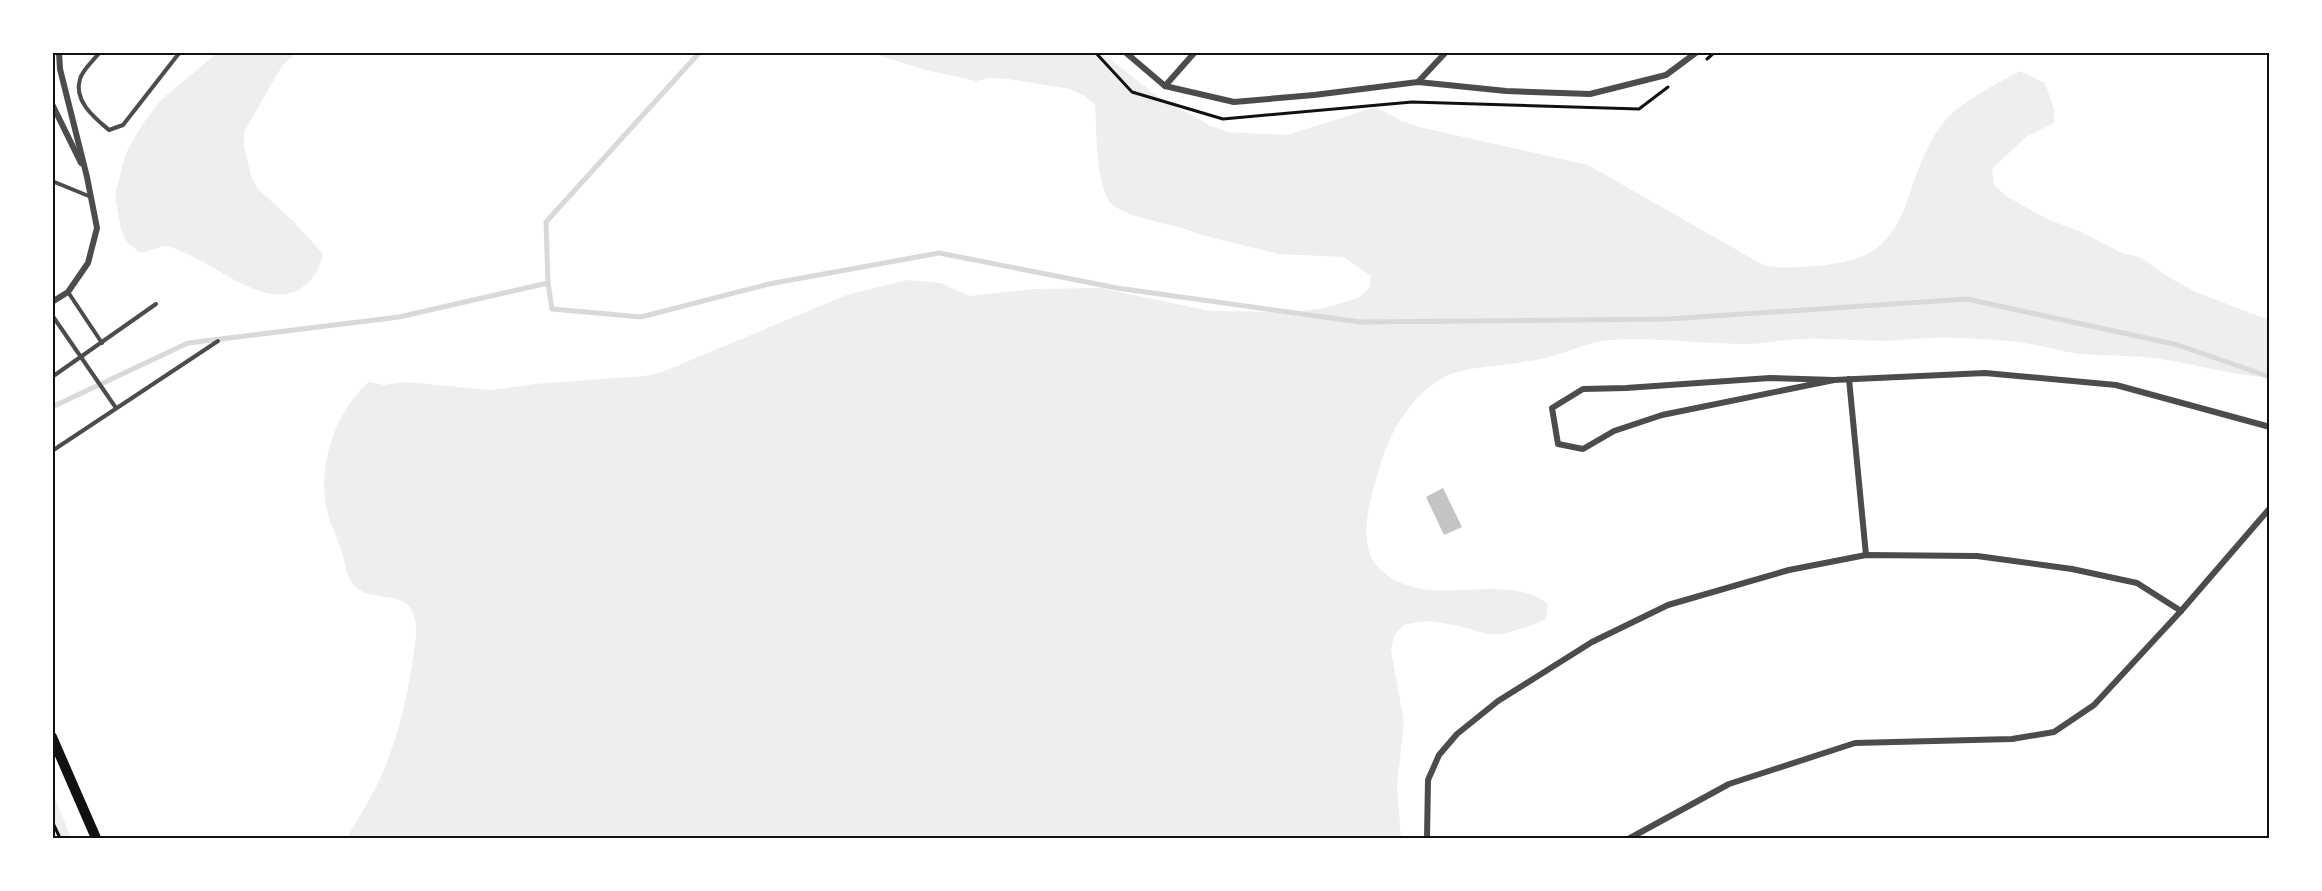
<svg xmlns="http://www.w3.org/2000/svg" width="2322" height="891" viewBox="0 0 2322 891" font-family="Cabin,sans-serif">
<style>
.green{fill:#eee}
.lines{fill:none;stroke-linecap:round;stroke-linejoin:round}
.stream{stroke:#d9d9d9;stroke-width:5}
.building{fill:#c4c4c4}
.path{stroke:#111;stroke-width:3}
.service{stroke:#4c4c4c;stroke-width:4}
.minor{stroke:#4c4c4c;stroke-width:6}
.primary{stroke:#111;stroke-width:10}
.neatline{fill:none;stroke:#111;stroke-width:2}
</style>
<rect width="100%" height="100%" fill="#fff"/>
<g class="green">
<path d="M 217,53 L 296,53 L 282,66 L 244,132 L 244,146 L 251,176 L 258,189 L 295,223 L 323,254 C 319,270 313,282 298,290 C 264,308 217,266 185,253 C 180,251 173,247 168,246 C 159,246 149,251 141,253 L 127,243 L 121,230 L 115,195 L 126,153 L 142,125 L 161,100 Z"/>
<path d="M 871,53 L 1102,53 L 1157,96 L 1209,125 L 1227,132 L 1287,135 L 1376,107 L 1402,121 L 1419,127 L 1588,165 L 1765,266 C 1794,269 1851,267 1876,249 C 1889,239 1901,220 1906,204 C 1916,176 1925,145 1944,122 C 1963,100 1995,85 2020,71 L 2045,83 L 2054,109 L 2054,123 L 2026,137 L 1992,169 L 1994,185 L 2006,196 L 2047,219 L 2081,232 L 2122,253 L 2140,257 L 2168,277 L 2196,292 L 2269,320 L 2269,377 C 2231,376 2198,364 2160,359 C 2133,355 2106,356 2080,354 C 2055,351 2031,342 2007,341 C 1982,339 1957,337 1933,338 C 1916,338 1900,341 1883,341 C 1856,341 1829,338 1803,339 C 1784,339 1766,344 1747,344 C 1702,344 1657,337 1611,340 C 1591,341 1572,351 1552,356 C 1540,360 1528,361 1516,363 C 1494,367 1462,367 1443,378 C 1411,396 1390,431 1380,466 C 1372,493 1355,543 1378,567 C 1424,615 1500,568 1548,604 L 1546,619 L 1533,625 L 1503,634 L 1487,634 L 1459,626 L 1432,621 L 1418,622 L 1404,625 L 1394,635 L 1391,650 L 1404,722 L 1397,786 L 1401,838 L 347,838 C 357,820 369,802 378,783 C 395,747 406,704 412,665 C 414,650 418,634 415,619 C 408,587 374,604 356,587 C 346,579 345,561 341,549 C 336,535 329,521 326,506 C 318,464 336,410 369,382 L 384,385 L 405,382 L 492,390 L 535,384 L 644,376 L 662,372 L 849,294 L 908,280 L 941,283 L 969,296 L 1034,289 L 1100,288 L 1210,311 L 1294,312 L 1324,308 L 1358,298 L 1369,289 L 1371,276 L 1344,257 L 1279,254 L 1198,234 C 1179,225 1159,224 1139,217 C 1132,215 1119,210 1113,205 C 1095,190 1097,129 1095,105 L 1085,96 L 1070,89 L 1008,79 L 990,78 L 976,81 L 926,70 Z"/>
<path d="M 53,793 L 71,838 L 53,838 Z"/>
</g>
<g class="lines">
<g class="stream">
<path d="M 548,283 L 546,222 L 700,52"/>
<path d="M 52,407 L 188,343 L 399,317 L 548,283 L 552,309 L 641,317 L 769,284 L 939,253 L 1117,288 L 1360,322 L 1668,319 L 1967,299 L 2178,345 L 2270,377"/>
</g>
</g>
<path class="building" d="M 1443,488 L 1462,527 L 1444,535 L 1426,497 Z"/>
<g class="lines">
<g class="path">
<path d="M 1095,52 L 1132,92 L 1223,119 L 1412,102 L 1639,109 L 1668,87"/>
<path d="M 1707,59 L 1715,52"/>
<path d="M 52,821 L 60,838"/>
</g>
<g class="service">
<path d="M 100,52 C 94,60 82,70 80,79 C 73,101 95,118 109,130 L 123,125 L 180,52"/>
<path d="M 52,181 L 91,197"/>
<path d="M 68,292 L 102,343"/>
<path d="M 52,315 L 116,408"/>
<path d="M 52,377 L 156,304"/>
<path d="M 52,451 L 218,341"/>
</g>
<g class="minor">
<path d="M 1125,52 L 1165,86 L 1234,102 L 1314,95 L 1418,82 L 1506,91 L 1590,94 L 1666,75 L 1697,52"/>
<path d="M 1418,82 L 1446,52"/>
<path d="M 1165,86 L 1195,52"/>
<path d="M 52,104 L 81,163"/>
<path d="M 52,302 L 68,292 L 88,263 L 97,228 L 87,177 L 60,69 L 59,52"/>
<path d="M 1849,379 L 1866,555"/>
<path d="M 1834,380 L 1662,415 L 1614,431 L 1583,449 L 1558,444 L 1552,408 L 1583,389 L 1626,388 L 1770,378 L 1834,380 L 1985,373 L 2116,385 L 2270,427"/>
<path d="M 1427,838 L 1428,780 L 1439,755 L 1457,734 L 1498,701 L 1592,642 L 1668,605 L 1789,570 L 1866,555 L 1977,556 L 2072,569 L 2137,583 L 2181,611"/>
<path d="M 1630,838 L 1729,784 L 1855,743 L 2012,739 L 2054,732 L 2094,705 L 2181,611 L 2270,508"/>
</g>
<path class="primary" d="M 52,737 L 96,838"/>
</g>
<rect width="2322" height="891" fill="none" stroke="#ffffff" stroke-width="108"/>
<rect x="54" y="54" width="2214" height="783" class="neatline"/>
</svg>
